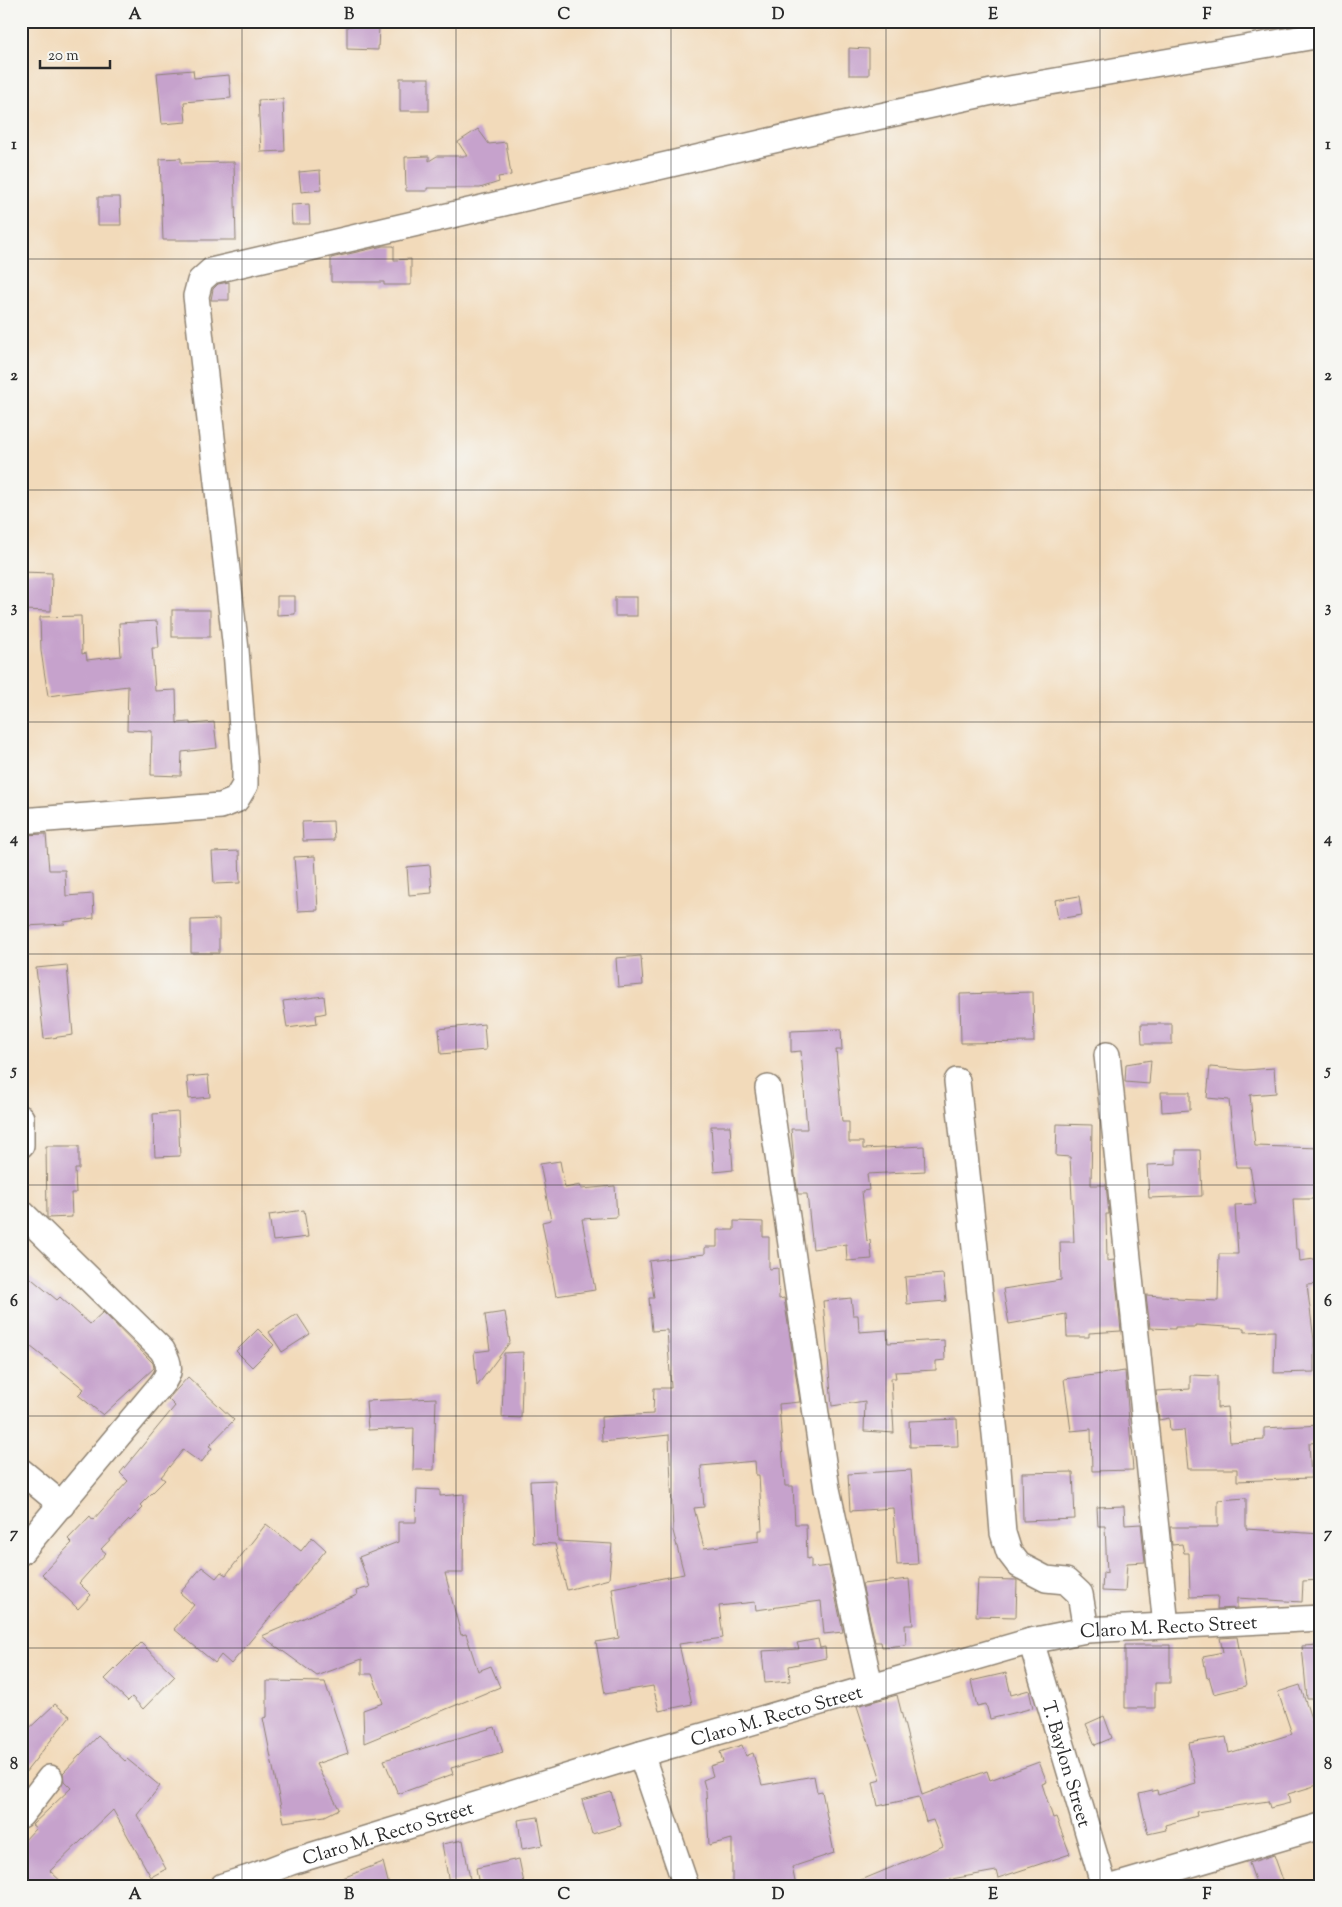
<svg xmlns="http://www.w3.org/2000/svg" width="1342" height="1907" viewBox="0 0 1342 1907" font-family="'Sorts Mill Goudy',serif">
<style>
.building{fill:#c6a2cc;fill-rule:evenodd}
.lines{fill:none;stroke-linecap:round;stroke-linejoin:round}
.minor-casing{stroke:#8e8272;stroke-width:28}
.minor{stroke:#fff;stroke-width:25}
.grid{fill:none;stroke:#2b2b2b;stroke-width:1;stroke-opacity:0.55}
.labels{text-anchor:middle;stroke-width:4;stroke-linejoin:round;paint-order:stroke}
.street-label{font-size:19px;fill:#2b2b2b;stroke:#f6f6f2}
.neatline{fill:none;stroke:#2b2b2b;stroke-width:2}
.grid-label{font-size:16px;text-anchor:middle;font-weight:bold;fill:#2b2b2b}
</style>
<rect width="100%" height="100%" fill="#f6f6f2"/>
<filter id="ink" filterUnits="userSpaceOnUse"><feTurbulence type="fractalNoise" baseFrequency=".02" numOctaves="2"/><feDisplacementMap in="SourceGraphic" scale="10" xChannelSelector="R" yChannelSelector="G"/><feConvolveMatrix kernelMatrix="1 2 1 2 8 2 1 2 1" color-interpolation-filters="sRGB"/></filter>
<filter id="wash" filterUnits="userSpaceOnUse"><feTurbulence type="fractalNoise" baseFrequency=".0096" numOctaves="4" result="noise"/><feDisplacementMap in="SourceGraphic" scale="20" xChannelSelector="R" yChannelSelector="G"/><feGaussianBlur stdDeviation="1.12" result="paint"/><feColorMatrix in="noise" values="0 0 0 0 0 0 0 0 0 0 0 0 0 0 0 0 0 1.4 0 .05"/><feComposite in="paint" operator="in"/></filter>
<g filter="url(#wash)">
<rect width="100%" height="100%" fill="#f2daba"/>
<g id="blocks">
<g class="building">
<path d="M 347,26 L 379,26 L 378,50 L 347,49 Z"/>
<path d="M 849,48 L 869,49 L 869,75 L 849,75 Z"/>
<path d="M 193,70 L 194,78 L 229,75 L 231,98 L 184,102 L 186,122 L 162,124 L 157,73 Z"/>
<rect x="400" y="78" width="29" height="33"/>
<path d="M 283,99 L 285,151 L 261,152 L 258,100 Z"/>
<path d="M 478,129 L 489,144 L 506,142 L 511,175 L 498,177 L 499,182 L 480,188 L 427,188 L 427,191 L 406,191 L 405,157 L 429,156 L 429,161 L 437,156 L 467,156 L 458,142 Z"/>
<path d="M 181,158 L 181,163 L 234,162 L 236,240 L 163,240 L 160,159 Z"/>
<path d="M 320,170 L 321,190 L 301,192 L 299,172 Z"/>
<path d="M 98,197 L 120,197 L 121,225 L 98,225 Z"/>
<path d="M 309,204 L 310,224 L 292,224 L 291,205 Z"/>
<path d="M 383,246 L 394,246 L 394,260 L 411,259 L 411,285 L 384,285 L 384,282 L 331,282 L 331,258 Z"/>
<path d="M 229,282 L 229,300 L 211,300 L 213,289 L 218,284 Z"/>
<path d="M 21,572 L 52,573 L 51,611 L 21,610 Z"/>
<path d="M 277,596 L 295,596 L 295,614 L 277,615 Z"/>
<rect x="615" y="597" width="22" height="19"/>
<rect x="172" y="610" width="38" height="27"/>
<path d="M 81,616 L 82,654 L 86,653 L 87,660 L 121,656 L 119,623 L 157,621 L 159,648 L 152,648 L 155,691 L 176,690 L 177,723 L 190,722 L 190,724 L 214,722 L 217,748 L 182,752 L 181,776 L 151,775 L 152,731 L 127,730 L 128,686 L 48,696 L 41,651 L 40,617 Z"/>
<path d="M 333,821 L 334,840 L 303,841 L 302,822 Z"/>
<path d="M 46,834 L 49,870 L 65,870 L 66,896 L 93,894 L 94,918 L 64,922 L 65,924 L 25,926 L 24,898 L 21,898 L 21,835 Z"/>
<path d="M 239,851 L 240,883 L 214,884 L 212,852 Z"/>
<path d="M 315,856 L 318,910 L 298,911 L 294,857 Z"/>
<path d="M 430,865 L 432,893 L 409,895 L 407,867 Z"/>
<path d="M 1079,896 L 1082,915 L 1058,919 L 1055,900 Z"/>
<path d="M 219,919 L 219,953 L 191,953 L 191,920 Z"/>
<path d="M 641,956 L 643,985 L 618,987 L 616,958 Z"/>
<path d="M 67,965 L 73,1035 L 44,1039 L 36,968 Z"/>
<path d="M 1033,992 L 1034,1042 L 961,1043 L 960,994 Z"/>
<path d="M 324,996 L 326,1013 L 316,1015 L 317,1024 L 287,1028 L 283,1001 Z"/>
<path d="M 484,1024 L 486,1050 L 441,1054 L 439,1029 Z"/>
<path d="M 1141,1024 L 1172,1024 L 1172,1044 L 1142,1044 Z"/>
<path d="M 841,1029 L 842,1050 L 836,1050 L 842,1122 L 849,1122 L 849,1142 L 863,1142 L 863,1149 L 924,1146 L 925,1171 L 867,1174 L 869,1190 L 862,1191 L 867,1241 L 870,1240 L 872,1259 L 847,1261 L 846,1244 L 813,1249 L 807,1194 L 798,1194 L 795,1175 L 791,1129 L 807,1129 L 801,1051 L 791,1052 L 791,1031 Z"/>
<path d="M 1151,1060 L 1149,1084 L 1125,1082 L 1126,1064 Z"/>
<path d="M 1210,1067 L 1245,1070 L 1274,1068 L 1276,1093 L 1250,1095 L 1255,1146 L 1321,1148 L 1321,1199 L 1293,1199 L 1296,1249 L 1299,1249 L 1300,1261 L 1321,1258 L 1321,1284 L 1307,1285 L 1314,1340 L 1314,1372 L 1274,1373 L 1275,1331 L 1244,1332 L 1244,1328 L 1195,1325 L 1195,1327 L 1175,1327 L 1175,1329 L 1150,1328 L 1146,1295 L 1177,1297 L 1177,1299 L 1218,1301 L 1219,1254 L 1238,1254 L 1235,1205 L 1256,1204 L 1250,1167 L 1236,1167 L 1229,1100 L 1207,1098 Z"/>
<path d="M 208,1075 L 210,1097 L 189,1099 L 187,1077 Z"/>
<path d="M 1161,1092 L 1190,1092 L 1190,1110 L 1162,1112 Z"/>
<path d="M 178,1112 L 180,1156 L 155,1157 L 153,1114 Z"/>
<path d="M 1057,1124 L 1092,1125 L 1091,1185 L 1106,1185 L 1109,1214 L 1106,1214 L 1107,1261 L 1114,1260 L 1121,1331 L 1089,1333 L 1089,1337 L 1067,1337 L 1066,1314 L 1009,1324 L 1003,1289 L 1061,1280 L 1060,1242 L 1074,1242 L 1070,1157 L 1056,1156 Z"/>
<path d="M 711,1126 L 730,1126 L 733,1170 L 714,1172 Z"/>
<path d="M 46,1146 L 79,1146 L 79,1169 L 75,1169 L 76,1193 L 71,1193 L 72,1217 L 47,1218 Z"/>
<path d="M 1176,1150 L 1200,1150 L 1202,1196 L 1149,1198 L 1147,1165 L 1176,1164 Z"/>
<path d="M 560,1161 L 565,1188 L 580,1185 L 581,1189 L 615,1186 L 617,1217 L 582,1219 L 595,1290 L 556,1296 L 542,1222 L 551,1220 L 540,1164 Z"/>
<path d="M 304,1210 L 308,1237 L 273,1241 L 269,1215 Z"/>
<path d="M 734,1221 L 763,1222 L 763,1237 L 769,1237 L 769,1269 L 778,1268 L 779,1299 L 784,1298 L 800,1402 L 779,1404 L 785,1486 L 793,1486 L 795,1524 L 806,1524 L 807,1559 L 811,1558 L 811,1568 L 829,1566 L 843,1632 L 824,1634 L 821,1601 L 756,1610 L 755,1602 L 719,1606 L 723,1638 L 679,1644 L 692,1704 L 659,1711 L 653,1686 L 605,1694 L 596,1642 L 619,1638 L 612,1588 L 684,1574 L 673,1531 L 669,1435 L 602,1442 L 601,1417 L 653,1414 L 654,1388 L 671,1388 L 667,1330 L 652,1331 L 649,1298 L 654,1298 L 649,1261 L 705,1254 L 705,1247 L 717,1247 L 717,1230 L 734,1230 ZM 755,1461 L 756,1475 L 759,1475 L 762,1530 L 759,1530 L 759,1541 L 704,1548 L 694,1508 L 704,1507 L 701,1466 Z"/>
<path d="M 21,1270 L 57,1300 L 60,1297 L 90,1324 L 103,1312 L 153,1363 L 154,1368 L 103,1415 L 78,1395 L 84,1389 L 21,1339 Z"/>
<path d="M 943,1274 L 946,1301 L 907,1304 L 905,1277 Z"/>
<path d="M 851,1298 L 853,1315 L 858,1315 L 859,1332 L 887,1330 L 888,1343 L 944,1340 L 945,1360 L 936,1361 L 936,1370 L 895,1372 L 896,1378 L 891,1378 L 894,1433 L 864,1431 L 865,1401 L 832,1406 L 823,1301 Z"/>
<path d="M 505,1312 L 510,1342 L 477,1386 L 474,1352 L 490,1350 L 485,1315 Z"/>
<path d="M 297,1314 L 310,1334 L 282,1352 L 269,1332 Z"/>
<path d="M 258,1329 L 274,1345 L 252,1367 L 236,1351 Z"/>
<path d="M 523,1352 L 521,1418 L 502,1417 L 504,1353 Z"/>
<path d="M 1125,1371 L 1133,1470 L 1092,1471 L 1091,1429 L 1071,1431 L 1064,1379 Z"/>
<path d="M 1190,1375 L 1217,1376 L 1217,1408 L 1227,1407 L 1230,1442 L 1264,1440 L 1264,1428 L 1321,1425 L 1321,1442 L 1309,1443 L 1311,1478 L 1237,1481 L 1237,1469 L 1188,1469 L 1184,1430 L 1170,1431 L 1169,1418 L 1159,1420 L 1156,1391 L 1190,1389 Z"/>
<path d="M 188,1377 L 234,1420 L 209,1446 L 212,1448 L 201,1463 L 183,1450 L 161,1477 L 165,1480 L 140,1505 L 143,1508 L 130,1521 L 129,1520 L 101,1549 L 106,1553 L 79,1583 L 91,1595 L 78,1609 L 42,1574 L 72,1543 L 68,1539 L 90,1516 L 93,1520 L 128,1481 L 120,1473 L 175,1406 L 168,1399 Z"/>
<path d="M 436,1398 L 434,1470 L 413,1470 L 414,1428 L 368,1430 L 366,1401 Z"/>
<path d="M 957,1419 L 958,1446 L 910,1447 L 909,1421 Z"/>
<path d="M 911,1470 L 918,1564 L 897,1565 L 893,1508 L 850,1511 L 848,1474 Z"/>
<path d="M 1073,1472 L 1075,1519 L 1023,1521 L 1022,1473 Z"/>
<path d="M 555,1480 L 558,1541 L 612,1544 L 609,1579 L 567,1590 L 555,1544 L 533,1543 L 530,1481 Z"/>
<path d="M 417,1489 L 440,1490 L 440,1496 L 464,1494 L 463,1573 L 445,1573 L 461,1635 L 466,1634 L 478,1671 L 491,1666 L 500,1687 L 364,1743 L 363,1710 L 383,1703 L 372,1674 L 362,1674 L 362,1659 L 317,1676 L 262,1636 L 357,1595 L 356,1591 L 370,1587 L 359,1557 L 398,1542 L 398,1522 L 416,1522 Z"/>
<path d="M 1246,1498 L 1246,1529 L 1321,1534 L 1321,1580 L 1303,1581 L 1302,1602 L 1237,1598 L 1237,1608 L 1217,1609 L 1218,1596 L 1190,1597 L 1189,1553 L 1184,1553 L 1182,1544 L 1172,1545 L 1170,1527 L 1218,1527 L 1218,1500 Z"/>
<path d="M 1124,1506 L 1125,1525 L 1141,1524 L 1145,1562 L 1127,1563 L 1125,1592 L 1102,1591 L 1103,1572 L 1107,1573 L 1105,1526 L 1098,1526 L 1097,1507 Z"/>
<path d="M 266,1524 L 301,1551 L 312,1537 L 326,1550 L 231,1664 L 221,1655 L 215,1663 L 174,1629 L 194,1605 L 180,1593 L 202,1567 L 216,1578 L 221,1572 L 226,1575 Z"/>
<path d="M 909,1579 L 913,1625 L 905,1625 L 906,1645 L 882,1647 L 881,1642 L 875,1642 L 862,1584 Z"/>
<path d="M 978,1579 L 1017,1580 L 1016,1617 L 976,1616 Z"/>
<path d="M 1237,1637 L 1246,1686 L 1214,1694 L 1209,1677 L 1207,1678 L 1203,1656 L 1223,1652 L 1220,1638 Z"/>
<path d="M 818,1639 L 820,1648 L 825,1647 L 826,1658 L 789,1666 L 790,1681 L 765,1683 L 762,1651 L 799,1649 L 797,1643 Z"/>
<path d="M 141,1643 L 175,1676 L 143,1709 L 132,1697 L 128,1701 L 105,1679 Z"/>
<path d="M 1125,1645 L 1170,1645 L 1170,1683 L 1155,1683 L 1155,1708 L 1125,1708 Z"/>
<path d="M 1321,1645 L 1321,1699 L 1307,1699 L 1302,1646 Z"/>
<path d="M 1006,1673 L 1011,1695 L 1029,1690 L 1033,1708 L 990,1719 L 986,1704 L 977,1706 L 971,1681 Z"/>
<path d="M 267,1681 L 325,1682 L 348,1753 L 316,1764 L 339,1809 L 325,1816 L 284,1822 L 263,1718 L 267,1717 Z"/>
<path d="M 1300,1685 L 1321,1749 L 1321,1784 L 1288,1794 L 1290,1803 L 1270,1808 L 1268,1801 L 1196,1812 L 1197,1816 L 1165,1825 L 1166,1830 L 1148,1834 L 1139,1794 L 1157,1790 L 1158,1795 L 1196,1784 L 1189,1743 L 1226,1737 L 1229,1753 L 1292,1734 L 1278,1692 Z"/>
<path d="M 897,1695 L 922,1795 L 987,1771 L 990,1780 L 1039,1762 L 1047,1782 L 1042,1784 L 1053,1818 L 1056,1817 L 1070,1854 L 998,1878 L 996,1871 L 913,1886 L 847,1886 L 943,1846 L 933,1820 L 926,1822 L 919,1797 L 878,1806 L 873,1782 L 881,1780 L 857,1706 Z"/>
<path d="M 55,1704 L 70,1716 L 21,1778 L 21,1736 Z"/>
<path d="M 1104,1716 L 1112,1738 L 1095,1745 L 1086,1724 Z"/>
<path d="M 495,1727 L 503,1753 L 451,1768 L 453,1774 L 398,1794 L 384,1760 Z"/>
<path d="M 98,1736 L 125,1761 L 127,1759 L 160,1786 L 137,1815 L 166,1869 L 151,1877 L 113,1810 L 50,1871 L 66,1886 L 21,1886 L 21,1844 L 36,1828 L 32,1825 L 71,1788 L 64,1781 L 63,1773 Z"/>
<path d="M 742,1745 L 746,1756 L 753,1753 L 762,1785 L 814,1776 L 817,1792 L 822,1791 L 834,1853 L 792,1867 L 796,1886 L 732,1886 L 732,1839 L 709,1845 L 706,1791 L 703,1780 L 713,1776 L 710,1766 L 723,1762 L 720,1752 Z"/>
<path d="M 611,1792 L 621,1826 L 592,1834 L 582,1800 Z"/>
<path d="M 538,1817 L 543,1845 L 522,1849 L 518,1820 Z"/>
<path d="M 463,1840 L 470,1879 L 449,1883 L 442,1844 Z"/>
<path d="M 1274,1855 L 1285,1886 L 1257,1886 L 1249,1863 Z"/>
<path d="M 519,1859 L 524,1883 L 512,1886 L 479,1886 L 476,1868 Z"/>
<path d="M 383,1862 L 389,1886 L 325,1886 L 325,1885 Z"/>
</g>
</g>
</g>
<g filter="url(#ink)">
<use href="#blocks" fill-opacity="0" stroke="#8e8272" stroke-width="1"/>
<g class="lines">
<defs>
<g id="minor">
<path d="M 21,821 L 221,806 L 236,800 L 245,785 L 245,766 L 236,650 L 196,296 L 200,281 L 211,271 L 830,127 L 992,92 L 1321,35"/>
<path d="M 1107,1055 L 1166,1626"/>
<path d="M 957,1081 L 996,1443 L 1003,1533 L 1009,1552 L 1019,1565 L 1046,1579 L 1066,1581 L 1080,1594 L 1086,1630"/>
<path d="M 768,1088 L 827,1489 L 870,1686"/>
<path d="M 21,1118 L 21,1145"/>
<path d="M 21,1212 L 162,1350 C 171,1365 171,1373 160,1386 L 21,1552"/>
<path d="M 21,1471 L 62,1505"/>
<path id="s1" d="M 1031,1641 L 1104,1886"/>
<path d="M 641,1754 L 686,1886"/>
<path d="M 21,1815 L 50,1778"/>
<path d="M 223,1886 L 252,1877"/>
<path id="s2" d="M 254,1886 L 252,1877 L 291,1862 L 641,1754 L 1031,1641 L 1086,1630 L 1321,1618"/>
<path d="M 1116,1886 L 1321,1826"/>
</g>
</defs>
<use href="#minor" class="minor-casing"/>
<use href="#minor" class="minor"/>
</g>
</g>
<path class="grid" d="M 242,21 L 242,1886M 456,21 L 456,1886M 671,21 L 671,1886M 886,21 L 886,1886M 1100,21 L 1100,1886M 21,259 L 1321,259M 21,490 L 1321,490M 21,722 L 1321,722M 21,954 L 1321,954M 21,1185 L 1321,1185M 21,1416 L 1321,1416M 21,1648 L 1321,1648"/>
<g class="labels">
<g class="street-label">
<text dy="7" stroke="none"><textPath href="#s2" startOffset="962">Claro M. Recto Street</textPath></text>
<text dy="7" stroke="none"><textPath href="#s2" startOffset="558">Claro M. Recto Street</textPath></text>
<text dy="7" stroke="none"><textPath href="#s1" startOffset="128">T. Baylon Street</textPath></text>
<text dy="7" stroke="none"><textPath href="#s2" startOffset="152">Claro M. Recto Street</textPath></text>
</g>
</g>
<rect width="1342" height="1907" fill="none" stroke="#f6f6f2" stroke-width="55"/>
<path d="M40 60v8h70v-8" fill="none" stroke="#2b2b2b" stroke-width="2.5"/>
<text x="48" y="60" font-size="15" fill="#2b2b2b" stroke="#f6f6f2" stroke-width="4" paint-order="stroke">20 m</text>
<rect x="28" y="28" width="1286" height="1852" class="neatline"/>
<g class="grid-label">
<text x="135" y="19">A</text>
<text x="349" y="19">B</text>
<text x="564" y="19">C</text>
<text x="778" y="19">D</text>
<text x="993" y="19">E</text>
<text x="1207" y="19">F</text>
<text x="14" y="149">1</text>
<text x="1328" y="149">1</text>
<text x="14" y="380">2</text>
<text x="1328" y="380">2</text>
<text x="14" y="612">3</text>
<text x="1328" y="612">3</text>
<text x="14" y="843">4</text>
<text x="1328" y="843">4</text>
<text x="14" y="1075">5</text>
<text x="1328" y="1075">5</text>
<text x="14" y="1306">6</text>
<text x="1328" y="1306">6</text>
<text x="14" y="1538">7</text>
<text x="1328" y="1538">7</text>
<text x="14" y="1769">8</text>
<text x="1328" y="1769">8</text>
<text x="135" y="1899">A</text>
<text x="349" y="1899">B</text>
<text x="564" y="1899">C</text>
<text x="778" y="1899">D</text>
<text x="993" y="1899">E</text>
<text x="1207" y="1899">F</text>
</g>
</svg>
